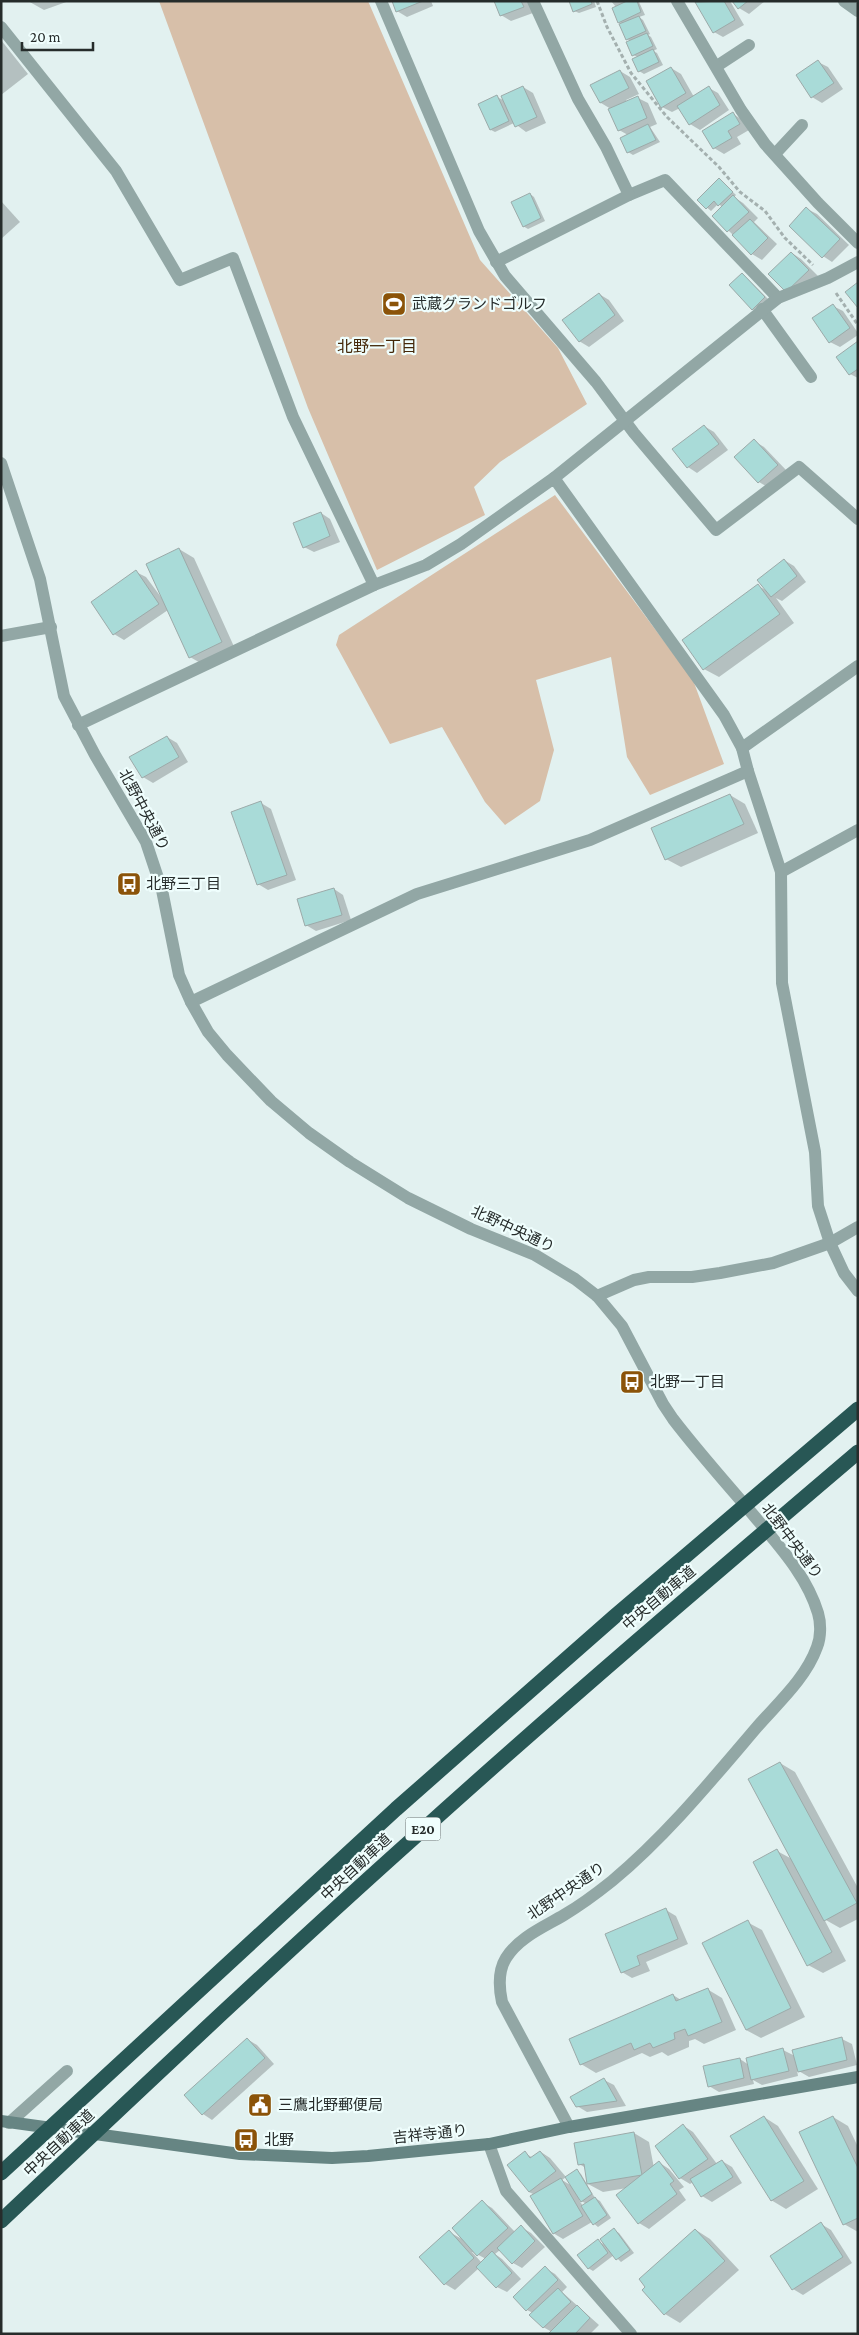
<svg xmlns="http://www.w3.org/2000/svg" width="859" height="2335" viewBox="0 0 859 2335" font-family="'Crimson Pro','Noto Sans JP',serif">
<style>
.green{fill:#d7bfa9}
.shadow{fill:#0003;fill-rule:evenodd}
.building{fill:#a9dbd8;stroke:#9caaa9}
.lines{fill:none;stroke-linecap:round;stroke-linejoin:round}
.path{stroke:#a4b0af;stroke-width:3;stroke-dasharray:4 2.5;stroke-linecap:butt}
.service{stroke:#92a7a5;stroke-width:12}
.minor{stroke:#92a7a5;stroke-width:12}
.tertiary{stroke:#92a7a5;stroke-width:12}
.secondary{stroke:#668583;stroke-width:12}
.motorway-bridge{stroke:#285755;stroke-width:15}
.labels{text-anchor:middle;stroke-width:4.5;stroke-linejoin:round;paint-order:stroke}
.shield{fill:#effefd;stroke:#626b6a;stroke-width:1}
.shield-label{font-size:14px;font-weight:bold;fill:#262c2b}
.poi-label{font-size:15px;fill:#262c2b;stroke:#effefd;text-anchor:start}
.street-label{font-size:15px;fill:#262c2b;stroke:#effefd}
.neighbourhood-label{font-size:16px;fill:#442809;stroke:#effefd}
</style>
<rect width="100%" height="100%" fill="#e2f1f0"/>
<g class="green">
<path d="M 159,1 L 368,1 L 480,260 L 558,348 L 587,404 L 500,462 L 474,487 L 485,515 L 377,570 L 308,408 Z"/>
<path d="M 555,495 L 693,680 L 724,764 L 650,795 L 627,757 L 611,657 L 536,680 L 554,750 L 540,801 L 505,825 L 485,802 L 442,727 L 390,744 L 336,645 L 339,635 Z"/>
</g>
<g class="shadow">
<path d="M 28,1 L 69,1 L 44,10 Z"/>
<path d="M 394,1 L 431,1 L 433,6 L 407,17 L 397,11 Z"/>
<path d="M 496,1 L 528,1 L 533,13 L 511,21 L 501,15 Z"/>
<path d="M 570,1 L 594,1 L 596,7 L 579,13 L 574,11 Z"/>
<path d="M 611,1 L 639,2 L 645,15 L 639,17 L 643,20 L 650,34 L 648,35 L 651,37 L 657,49 L 653,51 L 657,53 L 663,65 L 644,74 L 639,71 L 638,57 L 633,55 L 631,41 L 627,39 L 623,24 L 619,22 L 616,7 Z"/>
<path d="M 730,1 L 744,25 L 723,37 L 714,32 L 697,2 Z"/>
<path d="M 733,1 L 765,1 L 749,14 L 739,8 Z"/>
<path d="M 1,40 L 28,74 L 1,95 Z"/>
<path d="M 818,62 L 828,67 L 843,89 L 822,103 L 812,97 Z"/>
<path d="M 671,68 L 681,74 L 694,97 L 709,88 L 718,93 L 729,110 L 700,130 L 690,124 L 680,108 L 672,112 L 662,107 Z"/>
<path d="M 620,71 L 630,77 L 639,94 L 626,100 L 627,102 L 638,98 L 648,103 L 657,124 L 650,127 L 660,142 L 633,155 L 628,152 L 622,138 L 628,135 L 619,130 L 611,109 L 601,103 L 592,85 Z"/>
<path d="M 523,87 L 533,93 L 546,123 L 526,132 L 514,123 L 495,132 L 491,130 L 497,97 L 505,101 Z"/>
<path d="M 733,114 L 743,120 L 749,130 L 737,137 L 741,144 L 724,154 L 714,148 Z"/>
<path d="M 719,179 L 736,195 L 734,197 L 743,203 L 758,218 L 754,222 L 777,244 L 762,260 L 752,254 L 714,216 L 723,207 L 718,204 L 711,211 L 698,200 Z"/>
<path d="M 530,194 L 534,197 L 545,221 L 528,229 L 523,226 Z"/>
<path d="M 1,201 L 20,222 L 1,239 Z"/>
<path d="M 807,209 L 817,214 L 849,245 L 832,262 L 823,256 Z"/>
<path d="M 792,253 L 801,259 L 818,276 L 787,291 Z"/>
<path d="M 743,274 L 769,300 L 757,312 L 752,309 Z"/>
<path d="M 599,294 L 609,300 L 624,321 L 589,347 L 579,341 Z"/>
<path d="M 833,306 L 843,311 L 858,333 L 858,335 L 840,347 L 830,342 Z"/>
<path d="M 858,343 L 858,378 L 850,374 Z"/>
<path d="M 704,426 L 714,432 L 728,450 L 697,473 L 688,467 Z"/>
<path d="M 754,441 L 764,447 L 787,471 L 769,488 L 759,482 L 736,457 Z"/>
<path d="M 321,513 L 330,519 L 340,542 L 314,552 L 304,547 Z"/>
<path d="M 179,549 L 194,558 L 236,651 L 204,665 L 190,657 L 168,610 L 124,640 L 114,634 L 92,603 L 136,572 L 146,577 L 164,601 Z"/>
<path d="M 784,560 L 794,566 L 806,582 L 782,601 L 776,598 L 794,623 L 719,677 L 704,669 L 758,586 L 768,591 Z"/>
<path d="M 167,737 L 177,743 L 188,762 L 153,783 L 143,777 Z"/>
<path d="M 730,795 L 745,804 L 758,833 L 681,867 L 666,859 Z"/>
<path d="M 261,803 L 271,809 L 296,880 L 268,890 L 258,884 Z"/>
<path d="M 334,889 L 343,895 L 351,920 L 316,931 L 306,925 Z"/>
<path d="M 780,1763 L 795,1772 L 858,1888 L 858,1919 L 840,1928 L 824,1919 L 846,1961 L 823,1973 L 808,1965 L 777,1851 L 792,1859 Z"/>
<path d="M 666,1910 L 676,1916 L 688,1944 L 646,1962 L 650,1971 L 632,1978 L 622,1972 Z"/>
<path d="M 747,1922 L 762,1930 L 805,2017 L 761,2038 L 746,2030 Z"/>
<path d="M 707,1989 L 722,1998 L 736,2030 L 704,2044 L 695,2039 L 689,2041 L 689,2047 L 668,2056 L 662,2052 L 650,2057 L 642,2053 L 596,2073 L 581,2064 L 673,1995 L 681,2000 Z"/>
<path d="M 247,2039 L 257,2045 L 274,2064 L 212,2120 L 203,2114 Z"/>
<path d="M 842,2039 L 852,2044 L 857,2065 L 809,2077 L 797,2070 L 798,2076 L 762,2085 L 753,2080 L 754,2084 L 719,2092 L 709,2086 L 740,2059 L 749,2065 L 783,2050 L 795,2056 Z"/>
<path d="M 604,2080 L 614,2085 L 626,2106 L 587,2112 L 577,2106 Z"/>
<path d="M 764,2117 L 778,2126 L 818,2189 L 786,2209 L 771,2200 Z"/>
<path d="M 833,2117 L 848,2126 L 858,2147 L 858,2232 L 844,2224 Z"/>
<path d="M 684,2126 L 693,2132 L 717,2164 L 722,2161 L 732,2167 L 742,2183 L 712,2202 L 702,2196 L 693,2182 L 690,2184 L 680,2178 Z"/>
<path d="M 634,2133 L 649,2142 L 654,2168 L 660,2163 L 669,2169 L 684,2187 L 679,2190 L 686,2200 L 649,2229 L 639,2223 L 618,2196 L 627,2188 L 603,2192 L 588,2184 L 586,2168 L 579,2164 Z"/>
<path d="M 541,2152 L 550,2158 L 566,2177 L 562,2180 L 572,2186 L 577,2171 L 581,2174 L 595,2198 L 600,2201 L 611,2218 L 598,2227 L 592,2222 L 563,2239 L 553,2233 L 535,2195 L 529,2192 L 525,2153 L 533,2158 ZM 579,2200 L 587,2204 L 583,2206 Z"/>
<path d="M 482,2202 L 492,2208 L 515,2232 L 521,2227 L 531,2233 L 545,2247 L 522,2268 L 513,2263 L 500,2250 L 495,2254 L 502,2259 L 521,2279 L 507,2292 L 497,2287 L 479,2268 L 455,2290 L 445,2284 L 449,2232 L 464,2240 ZM 472,2252 L 473,2252 L 486,2259 L 482,2263 Z"/>
<path d="M 821,2224 L 831,2230 L 852,2263 L 803,2295 L 793,2289 Z"/>
<path d="M 614,2230 L 619,2233 L 634,2253 L 621,2262 L 614,2255 L 593,2271 L 588,2268 L 598,2241 L 607,2246 Z"/>
<path d="M 696,2230 L 710,2239 L 739,2270 L 680,2323 L 665,2314 L 643,2290 Z"/>
<path d="M 545,2268 L 555,2274 L 567,2287 L 562,2292 L 599,2325 L 590,2334 L 550,2334 L 552,2332 L 543,2327 L 533,2313 L 527,2310 Z"/>
</g>
<g class="building">
<path d="M 392,1 L 423,1 L 396,12 Z"/>
<path d="M 494,1 L 521,1 L 524,7 L 500,16 Z"/>
<path d="M 569,1 L 591,1 L 592,4 L 573,12 Z"/>
<path d="M 627,1 L 637,1 L 641,12 L 618,23 L 612,8 Z"/>
<path d="M 724,1 L 735,20 L 713,33 L 695,2 Z"/>
<path d="M 732,1 L 748,1 L 738,9 Z"/>
<path d="M 639,16 L 646,31 L 626,40 L 619,24 Z"/>
<path d="M 647,33 L 653,46 L 632,56 L 626,42 Z"/>
<path d="M 653,49 L 659,62 L 638,72 L 632,59 Z"/>
<path d="M 818,60 L 834,83 L 811,98 L 796,75 Z"/>
<path d="M 671,67 L 686,93 L 661,108 L 646,81 Z"/>
<path d="M 620,70 L 629,88 L 600,103 L 590,85 Z"/>
<path d="M 523,86 L 537,117 L 515,127 L 501,96 Z"/>
<path d="M 709,86 L 720,105 L 689,125 L 677,106 Z"/>
<path d="M 497,95 L 509,121 L 490,130 L 478,104 Z"/>
<path d="M 638,96 L 647,118 L 618,131 L 608,109 Z"/>
<path d="M 733,112 L 740,124 L 728,131 L 732,138 L 713,149 L 702,131 Z"/>
<path d="M 648,124 L 656,140 L 627,153 L 620,138 Z"/>
<path d="M 719,178 L 733,192 L 718,206 L 714,201 L 706,209 L 697,200 Z"/>
<path d="M 530,193 L 541,218 L 523,227 L 511,202 Z"/>
<path d="M 733,195 L 749,212 L 727,232 L 712,216 Z"/>
<path d="M 806,207 L 840,239 L 822,258 L 789,226 Z"/>
<path d="M 750,219 L 768,238 L 751,255 L 732,235 Z"/>
<path d="M 791,252 L 809,270 L 786,292 L 768,274 Z"/>
<path d="M 742,273 L 765,297 L 752,310 L 729,285 Z"/>
<path d="M 858,282 L 858,308 L 845,292 Z"/>
<path d="M 599,293 L 615,315 L 579,342 L 562,320 Z"/>
<path d="M 833,304 L 850,328 L 829,343 L 812,318 Z"/>
<path d="M 858,341 L 858,369 L 849,375 L 836,357 Z"/>
<path d="M 704,425 L 719,444 L 687,468 L 672,449 Z"/>
<path d="M 754,439 L 778,465 L 758,483 L 734,457 Z"/>
<path d="M 321,512 L 330,536 L 303,548 L 293,523 Z"/>
<path d="M 179,548 L 222,642 L 189,658 L 146,564 Z"/>
<path d="M 784,559 L 797,576 L 771,597 L 757,580 Z"/>
<path d="M 136,570 L 159,604 L 113,635 L 91,602 Z"/>
<path d="M 758,584 L 780,614 L 703,670 L 682,640 Z"/>
<path d="M 167,736 L 179,757 L 142,778 L 129,757 Z"/>
<path d="M 730,794 L 744,824 L 665,860 L 651,828 Z"/>
<path d="M 261,801 L 287,875 L 257,885 L 231,812 Z"/>
<path d="M 334,888 L 342,915 L 305,926 L 297,899 Z"/>
<path d="M 780,1762 L 857,1903 L 824,1921 L 748,1779 Z"/>
<path d="M 777,1849 L 832,1952 L 807,1966 L 753,1862 Z"/>
<path d="M 666,1908 L 678,1939 L 637,1956 L 640,1965 L 621,1973 L 605,1934 Z"/>
<path d="M 748,1920 L 791,2008 L 746,2030 L 702,1943 Z"/>
<path d="M 708,1988 L 722,2022 L 688,2036 L 685,2029 L 674,2033 L 675,2039 L 653,2048 L 650,2043 L 634,2050 L 631,2043 L 580,2065 L 569,2039 L 673,1994 L 676,2001 Z"/>
<path d="M 842,2037 L 847,2060 L 798,2072 L 792,2050 Z"/>
<path d="M 247,2038 L 265,2058 L 202,2115 L 184,2095 Z"/>
<path d="M 783,2048 L 789,2071 L 751,2080 L 746,2058 Z"/>
<path d="M 740,2058 L 744,2078 L 708,2087 L 703,2066 Z"/>
<path d="M 604,2078 L 617,2101 L 576,2107 L 570,2097 Z"/>
<path d="M 764,2116 L 804,2181 L 771,2201 L 730,2136 Z"/>
<path d="M 833,2116 L 858,2168 L 858,2218 L 843,2225 L 799,2132 Z"/>
<path d="M 683,2124 L 708,2159 L 679,2179 L 655,2146 Z"/>
<path d="M 634,2132 L 642,2175 L 587,2184 L 584,2164 L 578,2165 L 574,2143 Z"/>
<path d="M 525,2151 L 530,2158 L 540,2151 L 556,2171 L 529,2192 L 507,2165 Z"/>
<path d="M 722,2160 L 733,2177 L 701,2197 L 690,2179 Z"/>
<path d="M 659,2161 L 674,2181 L 670,2184 L 677,2194 L 638,2224 L 616,2195 Z"/>
<path d="M 577,2169 L 592,2194 L 581,2202 L 565,2177 Z"/>
<path d="M 561,2178 L 583,2216 L 553,2234 L 530,2196 Z"/>
<path d="M 595,2197 L 607,2215 L 593,2225 L 581,2206 Z"/>
<path d="M 482,2200 L 508,2228 L 477,2256 L 452,2228 Z"/>
<path d="M 821,2222 L 843,2257 L 792,2290 L 770,2256 Z"/>
<path d="M 521,2225 L 535,2241 L 512,2264 L 497,2248 Z"/>
<path d="M 614,2228 L 630,2250 L 616,2260 L 600,2239 Z"/>
<path d="M 695,2229 L 725,2261 L 664,2315 L 642,2290 L 645,2287 L 639,2279 Z"/>
<path d="M 449,2230 L 474,2258 L 444,2285 L 419,2257 Z"/>
<path d="M 598,2239 L 608,2253 L 588,2269 L 577,2255 Z"/>
<path d="M 492,2251 L 512,2273 L 496,2288 L 476,2267 Z"/>
<path d="M 545,2266 L 558,2280 L 526,2311 L 513,2297 Z"/>
<path d="M 558,2288 L 571,2302 L 543,2328 L 529,2315 Z"/>
<path d="M 577,2305 L 590,2318 L 575,2334 L 548,2334 Z"/>
</g>
<g class="lines">
<g class="path">
<path d="M 597,1 L 607,27 L 631,73 L 667,117 L 719,167 L 740,192 L 765,211 L 785,238 L 813,265"/>
<path d="M 836,293 L 858,325"/>
</g>
<g class="service">
<path d="M 844,1 L 858,11"/>
<path d="M 717,66 L 749,45"/>
<path d="M 775,154 L 802,125"/>
<path d="M 629,195 L 665,180 L 778,298"/>
<path d="M 762,309 L 811,377"/>
<path d="M 742,748 L 858,666"/>
<path d="M 9,2123 L 67,2071"/>
</g>
<g class="minor">
<path d="M 381,1 L 479,231 L 505,276 L 596,382 L 634,433 L 716,530 L 799,467 L 858,519"/>
<path d="M 677,1 L 741,110 L 765,144 L 818,203 L 858,243"/>
<path d="M 1,27 L 116,171 L 180,280 L 233,258 L 293,417 L 374,585 L 78,725"/>
<path d="M 496,262 L 629,195 L 606,147 L 578,99 L 533,1"/>
<path d="M 554,478 L 778,298 L 828,278 L 858,262"/>
<path d="M 374,585 L 426,565 L 461,544 L 554,478 L 724,715 L 742,748 L 748,771 L 781,872 L 782,983 L 815,1152 L 818,1206 L 830,1243 L 844,1273 L 858,1291"/>
<path d="M 1,636 L 51,627"/>
<path d="M 781,872 L 858,830"/>
<path d="M 191,1002 L 417,894 L 590,840 L 748,771"/>
<path d="M 597,1296 L 634,1280 L 649,1277 L 692,1277 L 720,1273 L 773,1263 L 830,1243 L 858,1227"/>
<path d="M 489,2144 L 506,2191 L 631,2334"/>
</g>
<path class="tertiary" d="M 1,463 L 40,579 L 64,696 L 95,755 L 146,842 L 162,890 L 179,975 L 191,1002 L 208,1032 L 227,1055 L 271,1101 L 309,1133 L 350,1162 L 408,1198 L 471,1229 L 535,1255 L 575,1279 L 597,1296 L 622,1326 L 663,1404 L 673,1419 C 699,1453 727,1484 755,1517 C 779,1546 807,1576 818,1613 C 821,1623 821,1637 817,1647 C 806,1678 778,1703 757,1727 C 711,1781 666,1836 612,1881 C 597,1893 581,1905 564,1915 C 544,1927 519,1937 506,1958 C 498,1971 499,1988 502,2002 L 569,2127"/>
<path class="secondary" d="M 1,2121 L 240,2154 L 332,2158 L 368,2156 L 489,2144 L 569,2127 L 858,2077"/>
<g class="motorway-bridge">
<path d="M 1,2173 L 396,1809 L 614,1617 L 858,1409"/>
<path d="M 1,2221 C 139,2091 276,1961 417,1835 C 561,1705 710,1578 858,1452"/>
</g>
</g>
<defs>
<symbol id="stadium-square" viewBox="-11 -11 22 22"><rect x="-9" y="-9" width="18" height="18" rx="4" fill="#8b5309" stroke="#effefd"/><path d="M0-5a6.5 5 0 1 0 0 10a6.5 5 0 1 0 0-10ZM-3.5-1.8h7v3.6h-7Z" fill="#fff"/></symbol>
<symbol id="bus-square" viewBox="-11 -11 22 22"><rect x="-9" y="-9" width="18" height="18" rx="4" fill="#8b5309" stroke="#effefd"/><path d="M-5-6H5V4H4V6H2V4H-2V6H-4V4H-5ZM-3.5-4V0h7V-4ZM-3.5 1.2v1.5H-2V1.2ZM2 1.2v1.5H3.5V1.2Z" fill="#fff"/></symbol>
<symbol id="civic-square" viewBox="-11 -11 22 22"><rect x="-9" y="-9" width="18" height="18" rx="4" fill="#8b5309" stroke="#effefd"/><path d="M-.6-6.5H3V-4.5H.6V-3L4-1V1h2V6H-6V1h2V-1L-.6-3ZM-1.2 2.5V6h2.4V2.5Z" fill="#fff"/></symbol>
</defs>
<g fill-rule="evenodd">
<use href="#stadium-square" x="380" y="290" width="28" height="28"/>
<use href="#bus-square" x="115" y="870" width="28" height="28"/>
<use href="#bus-square" x="618" y="1368" width="28" height="28"/>
<use href="#civic-square" x="246" y="2091" width="28" height="28"/>
<use href="#bus-square" x="232" y="2126" width="28" height="28"/>
</g>
<g class="labels">
<rect class="shield" x="405.5" y="1817.5" width="35" height="23" rx="4"/>
<g class="shield-label">
<text x="423" y="1834">E20</text>
</g>
<g class="poi-label">
<text x="412" y="309">武蔵グランドゴルフ</text>
<text x="146" y="889">北野三丁目</text>
<text x="650" y="1387">北野一丁目</text>
<text x="278" y="2110">三鷹北野郵便局</text>
<text x="264" y="2145">北野</text>
</g>
<g class="street-label">
<text transform="translate(144 810) rotate(62)" y="5">北野中央通り</text>
<text transform="translate(513 1229) rotate(25)" y="5">北野中央通り</text>
<text transform="translate(792 1541) rotate(53)" y="5">北野中央通り</text>
<text transform="translate(659 1598) rotate(-40)" y="5">中央自動車道</text>
<text transform="translate(356 1867) rotate(-43)" y="5">中央自動車道</text>
<text transform="translate(566 1891) rotate(-34)" y="5">北野中央通り</text>
<text transform="translate(430 2134) rotate(-6)" y="5">吉祥寺通り</text>
<text transform="translate(59 2143) rotate(-43)" y="5">中央自動車道</text>
</g>
<g class="neighbourhood-label">
<text x="377" y="352">北野一丁目</text>
</g>
</g>
<rect width="859" height="2335" fill="none" stroke="#262c2b" stroke-width="5"/>
<path d="M22 42v8h71v-8" fill="none" stroke="#262c2b" stroke-width="2.5"/>
<text x="30" y="42" font-size="15" fill="#262c2b" stroke="#effefd" stroke-width="4" paint-order="stroke">20 m</text>
</svg>
